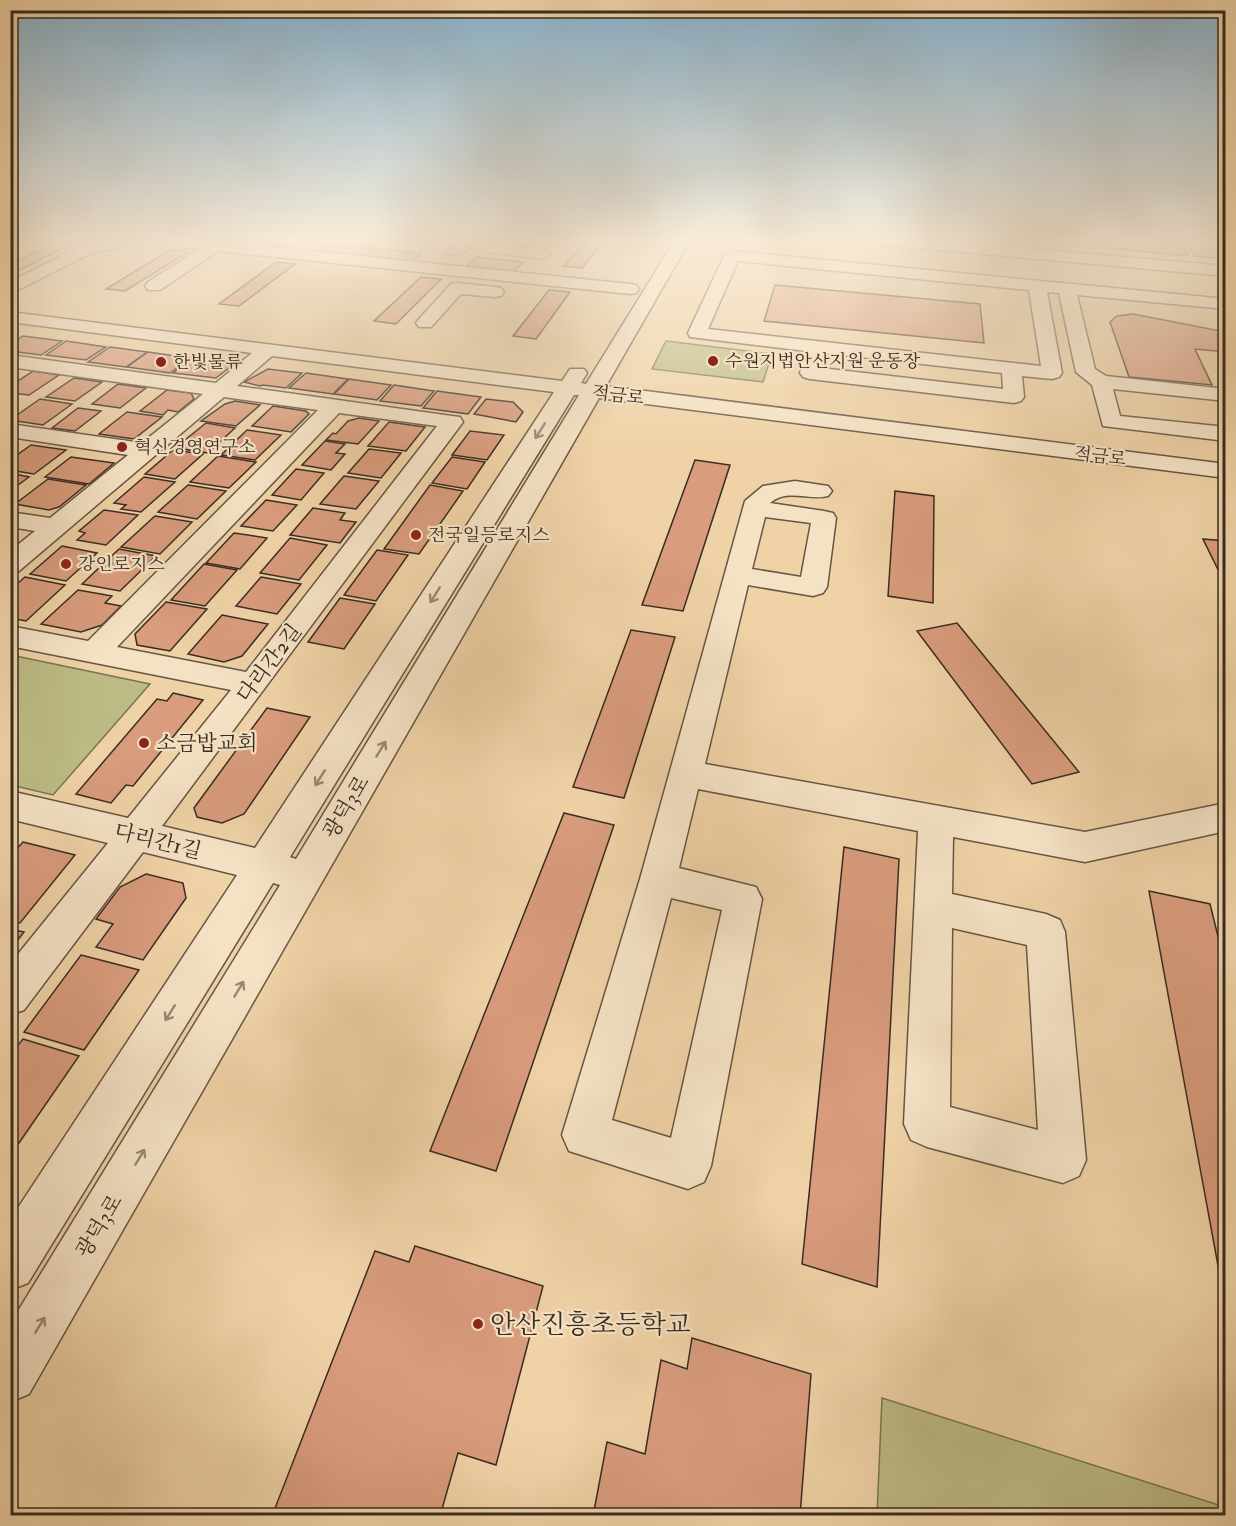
<svg xmlns="http://www.w3.org/2000/svg" width="1236" height="1526" viewBox="0 0 1236 1526" font-family="'IM FELL Double Pica','Noto Serif KR',serif">
<style>
.green{fill:#bcbb84;stroke:#7a7454;stroke-width:1.5}
.building{fill:#d99c7d;stroke:#392c23;stroke-width:1.5}
.lines{fill:none;stroke-linecap:round;stroke-linejoin:round}
.minor-casing{stroke:#665644;stroke-width:3}
.minor{fill:#f5e2c5;fill-rule:evenodd}
.oneway{stroke:#978774}
.poi-dot{fill:#8f2418;stroke:#f5e2c5;stroke-width:2}
.labels{text-anchor:middle;stroke-width:4.5;stroke-linejoin:round;paint-order:stroke}
.far-poi-label{font-size:18px;fill:#392c23;stroke:#f5e2c5;text-anchor:start}
.far-street-label{font-size:18px;fill:#392c23;stroke:#f5e2c5}
.street-label{font-size:21px;fill:#392c23;stroke:#f5e2c5}
.poi-label{font-size:21px;fill:#392c23;stroke:#f5e2c5;text-anchor:start}
.near-poi-label{font-size:26px;fill:#392c23;stroke:#f5e2c5;text-anchor:start}
</style>
<rect width="100%" height="100%" fill="#efd2a6"/>
<filter id="stains"><feTurbulence type="fractalNoise" baseFrequency=".00333" numOctaves="4"/><feColorMatrix values="0 0 0 0 .2 0 0 0 0 .09 0 0 0 0 .02 0 0 0 .5 -.17"/></filter>
<radialGradient id="worn" r=".72"><stop offset=".6" stop-color="#630" stop-opacity="0"/><stop offset="1" stop-color="#630" stop-opacity=".3"/></radialGradient>
<g class="green">
<path d="M 666,341 L 772,354 L 763,382 L 652,369 Z"/>
<path d="M 11,655 L 150,684 L 53,795 L 11,785 Z"/>
<path d="M 882,1398 L 1225,1507 L 1225,1515 L 877,1515 Z"/>
</g>
<g class="building">
<path d="M 60,240 L 79,240 L 10,275 L 10,265 Z"/>
<path d="M 232,240 L 281,240 L 271,247 L 228,242 Z"/>
<path d="M 459,240 L 478,240 L 461,256 L 444,254 Z"/>
<path d="M 587,240 L 605,240 L 582,268 L 564,266 Z"/>
<path d="M 1021,240 L 1099,240 L 1101,248 L 1021,241 Z"/>
<path d="M 1106,240 L 1181,240 L 1188,256 L 1109,248 Z"/>
<path d="M 1186,240 L 1226,240 L 1226,259 L 1194,256 Z"/>
<path d="M 330,244 L 421,253 L 412,261 L 320,252 Z"/>
<path d="M 170,250 L 188,252 L 125,291 L 106,289 Z"/>
<path d="M 476,257 L 523,262 L 515,271 L 467,266 Z"/>
<path d="M 276,262 L 295,264 L 239,306 L 219,304 Z"/>
<path d="M 421,277 L 441,279 L 396,324 L 374,321 Z"/>
<path d="M 775,285 L 980,304 L 984,343 L 764,321 Z"/>
<path d="M 549,290 L 570,292 L 536,339 L 513,336 Z"/>
<path d="M 1133,314 L 1226,332 L 1226,352 L 1195,349 L 1212,385 L 1129,377 L 1110,322 L 1117,316 Z"/>
<path d="M 23,336 L 62,341 L 41,355 L 10,351 L 10,344 Z"/>
<path d="M 66,341 L 106,347 L 86,360 L 46,355 Z"/>
<path d="M 110,347 L 147,352 L 126,367 L 88,362 Z"/>
<path d="M 148,352 L 190,358 L 170,373 L 127,367 Z"/>
<path d="M 191,358 L 226,363 L 230,367 L 216,378 L 173,373 Z"/>
<path d="M 268,369 L 302,373 L 286,388 L 263,385 L 260,386 L 244,382 Z"/>
<path d="M 33,371 L 59,375 L 29,395 L 10,393 L 10,386 Z"/>
<path d="M 306,373 L 348,379 L 333,394 L 289,388 Z"/>
<path d="M 74,378 L 102,382 L 75,401 L 46,397 Z"/>
<path d="M 349,379 L 391,385 L 377,400 L 334,394 Z"/>
<path d="M 118,384 L 146,388 L 120,408 L 92,404 Z"/>
<path d="M 394,385 L 434,391 L 421,406 L 380,401 Z"/>
<path d="M 167,390 L 191,393 L 194,399 L 178,412 L 168,410 L 163,415 L 140,411 Z"/>
<path d="M 437,391 L 481,397 L 468,414 L 423,408 Z"/>
<path d="M 40,399 L 72,404 L 43,425 L 10,420 Z"/>
<path d="M 486,399 L 513,402 L 523,412 L 516,422 L 474,414 Z"/>
<path d="M 235,401 L 260,405 L 236,426 L 201,421 L 225,404 Z"/>
<path d="M 273,406 L 306,411 L 309,414 L 291,432 L 252,426 Z"/>
<path d="M 78,408 L 101,411 L 75,431 L 52,428 Z"/>
<path d="M 127,412 L 162,417 L 134,439 L 99,434 Z"/>
<path d="M 359,418 L 379,421 L 358,444 L 326,440 L 333,433 L 336,434 L 348,421 Z"/>
<path d="M 389,422 L 425,427 L 406,451 L 368,446 Z"/>
<path d="M 206,423 L 235,428 L 208,453 L 175,448 Z"/>
<path d="M 247,430 L 281,435 L 255,460 L 221,455 Z"/>
<path d="M 470,431 L 504,435 L 487,460 L 452,455 Z"/>
<path d="M 325,441 L 345,444 L 336,453 L 345,454 L 331,470 L 302,465 Z"/>
<path d="M 31,445 L 66,450 L 34,474 L 10,470 L 10,460 Z"/>
<path d="M 369,449 L 401,453 L 381,478 L 348,473 Z"/>
<path d="M 173,450 L 203,454 L 175,479 L 145,474 Z"/>
<path d="M 218,456 L 256,462 L 229,488 L 190,482 Z"/>
<path d="M 71,457 L 114,463 L 89,484 L 45,477 Z"/>
<path d="M 452,457 L 485,462 L 467,489 L 432,483 Z"/>
<path d="M 695,460 L 730,465 L 683,611 L 642,605 Z"/>
<path d="M 296,469 L 324,473 L 301,500 L 272,495 Z"/>
<path d="M 10,473 L 29,477 L 10,491 Z"/>
<path d="M 344,476 L 379,481 L 356,509 L 320,504 Z"/>
<path d="M 144,477 L 175,482 L 141,512 L 121,509 L 126,505 L 114,503 Z"/>
<path d="M 48,479 L 86,485 L 59,507 L 49,510 L 15,504 Z"/>
<path d="M 188,485 L 226,491 L 197,519 L 158,512 Z"/>
<path d="M 430,485 L 463,491 L 419,554 L 384,549 Z"/>
<path d="M 895,491 L 934,496 L 933,603 L 888,596 Z"/>
<path d="M 266,500 L 297,505 L 273,531 L 241,526 Z"/>
<path d="M 313,508 L 345,513 L 340,520 L 356,522 L 340,543 L 290,535 Z"/>
<path d="M 104,510 L 138,515 L 106,545 L 77,540 L 85,533 L 79,531 Z"/>
<path d="M 155,516 L 192,522 L 160,554 L 121,547 Z"/>
<path d="M 234,533 L 267,538 L 240,569 L 206,563 Z"/>
<path d="M 290,538 L 327,545 L 299,580 L 260,573 Z"/>
<path d="M 1203,539 L 1226,541 L 1226,586 Z"/>
<path d="M 62,546 L 97,553 L 66,581 L 30,574 Z"/>
<path d="M 119,549 L 156,556 L 120,591 L 82,584 Z"/>
<path d="M 377,550 L 408,555 L 376,601 L 344,595 Z"/>
<path d="M 204,564 L 237,570 L 205,606 L 171,600 Z"/>
<path d="M 25,577 L 65,585 L 26,621 L 10,618 L 10,590 Z"/>
<path d="M 261,577 L 301,584 L 277,614 L 236,606 Z"/>
<path d="M 78,590 L 112,596 L 105,603 L 121,606 L 102,625 L 81,632 L 41,624 Z"/>
<path d="M 340,598 L 375,604 L 344,649 L 308,642 Z"/>
<path d="M 166,602 L 207,609 L 170,651 L 137,645 L 135,634 Z"/>
<path d="M 222,615 L 268,624 L 242,656 L 224,662 L 188,654 Z"/>
<path d="M 957,623 L 1079,772 L 1032,784 L 917,631 Z"/>
<path d="M 631,630 L 675,637 L 624,798 L 573,787 Z"/>
<path d="M 173,693 L 203,700 L 133,786 L 126,785 L 111,803 L 76,794 L 157,699 L 167,701 Z"/>
<path d="M 267,708 L 310,717 L 244,814 L 222,823 L 197,817 L 194,808 Z"/>
<path d="M 564,813 L 614,825 L 496,1171 L 430,1151 Z"/>
<path d="M 23,842 L 75,855 L 20,923 L 10,921 L 10,856 Z"/>
<path d="M 844,847 L 899,859 L 877,1287 L 802,1264 Z"/>
<path d="M 146,874 L 183,883 L 186,898 L 143,960 L 96,947 L 113,924 L 96,919 L 120,887 Z"/>
<path d="M 1149,891 L 1210,904 L 1226,969 L 1226,1309 Z"/>
<path d="M 10,929 L 24,932 L 10,950 Z"/>
<path d="M 81,955 L 139,970 L 84,1050 L 24,1032 Z"/>
<path d="M 23,1039 L 79,1056 L 10,1156 L 10,1055 Z"/>
<path d="M 415,1246 L 543,1286 L 496,1465 L 458,1453 L 440,1516 L 272,1516 L 375,1251 L 409,1262 Z"/>
<path d="M 692,1338 L 811,1374 L 800,1516 L 593,1516 L 607,1442 L 645,1454 L 661,1360 L 687,1369 Z"/>
</g>
<g class="lines">
<defs>
<g id="minor">
<path d="M 111,240 L 140,240 L 137,243 L 89,254 L 10,294 L 10,282 L 78,247 Z"/>
<path d="M 147,240 L 215,241 L 630,284 L 636,285 L 639,289 L 636,293 L 630,294 L 218,251 L 160,290 L 148,290 L 145,286 L 148,282 L 199,249 L 154,245 L 149,243 Z"/>
<path d="M 496,240 L 512,240 L 508,246 L 543,249 L 551,254 L 543,259 L 489,252 L 487,249 Z"/>
<path d="M 675,240 L 690,240 L 606,386 L 1226,464 L 1226,478 L 599,398 L 29,1394 L 10,1402 L 10,1324 L 280,885 L 273,883 L 28,1283 L 10,1290 L 10,1220 L 237,875 L 143,852 L 24,1010 L 10,1015 L 10,964 L 108,843 L 10,819 L 10,791 L 128,818 L 231,690 L 10,646 L 10,626 L 88,641 L 318,410 L 224,397 L 19,571 L 10,573 L 10,551 L 35,531 L 10,527 L 10,512 L 50,518 L 128,455 L 10,437 L 10,424 L 142,443 L 203,394 L 10,367 L 10,355 L 216,383 L 252,353 L 10,322 L 10,312 L 562,381 L 570,369 L 584,369 L 587,373 L 581,383 L 586,384 ZM 272,356 L 554,392 L 255,848 L 162,826 L 463,422 L 460,417 L 452,416 L 237,386 ZM 574,395 L 579,395 L 296,859 L 290,857 ZM 339,413 L 437,426 L 246,672 L 117,647 Z"/>
<path d="M 875,240 L 930,240 L 1226,266 L 1226,276 L 883,245 Z"/>
<path d="M 732,251 L 1226,299 L 1226,309 L 1077,295 L 1095,369 L 1106,376 L 1226,389 L 1226,401 L 1113,389 L 1120,416 L 1226,427 L 1226,441 L 1103,426 L 1092,385 L 1076,372 L 1059,293 L 1047,292 L 1062,373 L 1059,377 L 1052,379 L 1022,376 L 1024,397 L 1021,401 L 1014,403 L 810,379 L 803,377 L 800,373 L 806,351 L 690,337 L 688,333 L 724,256 ZM 738,261 L 1029,290 L 1041,366 L 708,329 ZM 825,353 L 1002,373 L 1003,389 L 821,368 Z"/>
<path d="M 457,283 L 495,287 L 501,288 L 504,292 L 501,296 L 495,297 L 461,294 L 431,327 L 419,327 L 416,323 L 419,319 L 451,284 Z"/>
<path d="M 795,481 L 828,486 L 832,491 L 828,496 C 808,501 788,488 770,503 L 824,511 L 833,513 L 836,518 L 827,587 L 823,593 L 813,596 L 748,585 L 705,764 L 1085,832 L 1226,803 L 1226,831 L 1085,862 L 953,837 L 952,894 L 1046,914 L 1060,920 L 1065,932 L 1086,1160 L 1079,1176 L 1063,1183 L 927,1147 L 911,1140 L 904,1124 L 918,831 L 698,789 L 679,868 L 756,887 L 762,899 L 711,1166 L 704,1182 L 688,1189 L 569,1151 L 562,1135 L 640,879 L 745,501 L 763,486 ZM 765,517 L 811,523 L 801,577 L 752,569 ZM 671,898 L 722,910 L 671,1138 L 612,1120 ZM 952,928 L 1027,945 L 1038,1130 L 950,1107 Z"/>
</g>
</defs>
<use href="#minor" class="minor-casing"/>
<use href="#minor" class="minor"/>
</g>
<defs><path id="oneway-shaft" d="M-6 0H5M1.5-3L5.5 0L1.5 3" fill="none" stroke-width="1.6" stroke-linecap="round" stroke-linejoin="round" transform="scale(1.5)"/></defs>
<g class="oneway">
<use href="#oneway-shaft" transform="translate(540 431) rotate(122)"/>
<use href="#oneway-shaft" transform="translate(435 595) rotate(122)"/>
<use href="#oneway-shaft" transform="translate(381 749) rotate(-59)"/>
<use href="#oneway-shaft" transform="translate(320 778) rotate(122)"/>
<use href="#oneway-shaft" transform="translate(239 989) rotate(-59)"/>
<use href="#oneway-shaft" transform="translate(170 1013) rotate(122)"/>
<use href="#oneway-shaft" transform="translate(140 1157) rotate(-59)"/>
<use href="#oneway-shaft" transform="translate(40 1325) rotate(-59)"/>
</g>
<linearGradient id="sky" x2="0" y2="1"><stop stop-color="#89b5d2"/><stop offset="0.53" stop-color="#f8ebd7"/><stop offset="1" stop-color="#f8ebd7" stop-opacity="0"/></linearGradient>
<rect width="1236" height="453" fill="url(#sky)"/>
<g class="poi-dot">
<circle cx="713" cy="361" r="6"/>
<circle cx="161" cy="362" r="6"/>
<circle cx="122" cy="447" r="6"/>
<circle cx="416" cy="535" r="6"/>
<circle cx="66" cy="564" r="6"/>
<circle cx="144" cy="743" r="6"/>
<circle cx="478" cy="1324" r="6"/>
</g>
<g class="labels">
<g class="far-poi-label">
<text x="725" y="367">수원지법안산지원 운동장</text>
<text x="173" y="368">한빛물류</text>
<text x="134" y="453">혁신경영연구소</text>
<text x="428" y="541">전국일등로지스</text>
<text x="78" y="570">강인로지스</text>
</g>
<g class="far-street-label">
<text transform="translate(618 395) rotate(7)" y="6">적금로</text>
<text transform="translate(1100 456) rotate(7)" y="6">적금로</text>
</g>
<g class="street-label">
<text transform="translate(269 663) rotate(-53)" y="7">다리간2길</text>
<text transform="translate(346 807) rotate(-59)" y="7">광덕3로</text>
<text transform="translate(158 841) rotate(14)" y="7">다리간1길</text>
<text transform="translate(99 1226) rotate(-59)" y="7">광덕3로</text>
</g>
<g class="poi-label">
<text x="156" y="750">소금밥교회</text>
</g>
<g class="near-poi-label">
<text x="490" y="1333">안산진흥초등학교</text>
</g>
</g>
<rect width="1236" height="1526" fill="none" stroke="#efd2a6" stroke-width="36"/>
<rect x="12" y="12" width="1212" height="1502" fill="none" stroke="#392c23" stroke-width="3"/>
<rect x="18" y="18" width="1200" height="1490" fill="none" stroke="#392c23" stroke-width="1.5"/>
<rect width="100%" height="100%" filter="url(#stains)"/>
<rect width="100%" height="100%" fill="url(#worn)"/>
</svg>
